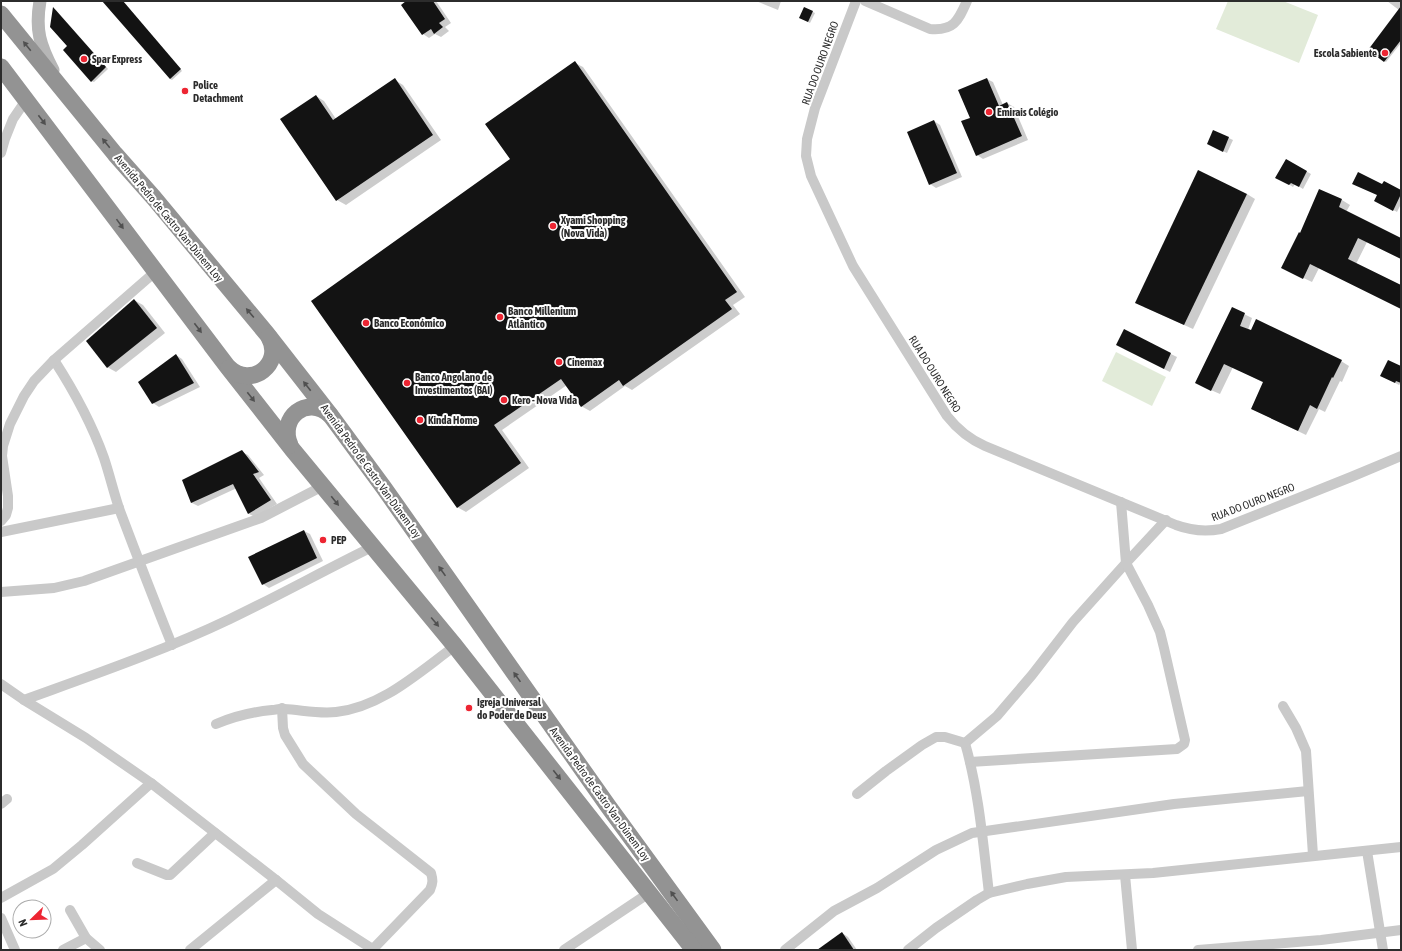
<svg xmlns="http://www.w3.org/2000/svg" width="1402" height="951" viewBox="0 0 1402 951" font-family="'Asap Condensed',sans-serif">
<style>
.green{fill:#e2ebd9}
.shadow{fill:#0003}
.building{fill:#131313}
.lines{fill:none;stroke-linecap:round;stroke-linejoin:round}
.street{stroke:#c9c9c9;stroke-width:10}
.secondary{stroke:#b6b6b6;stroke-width:13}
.highway{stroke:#939393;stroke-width:17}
.oneway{fill:#505050}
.poi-dot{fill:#ed2532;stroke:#fff;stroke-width:1.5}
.labels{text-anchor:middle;stroke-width:4;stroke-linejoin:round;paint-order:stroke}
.poi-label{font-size:11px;font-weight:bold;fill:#2c2c2c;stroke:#fff;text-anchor:start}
.street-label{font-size:11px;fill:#2c2c2c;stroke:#fff}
</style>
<rect width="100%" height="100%" fill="#fff"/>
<g class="green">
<path d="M 1228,1 L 1283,1 L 1318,15 L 1299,63 L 1216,29 Z"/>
<path d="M 1116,352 L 1166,377 L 1152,406 L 1102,381 Z"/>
</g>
<g class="shadow">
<path d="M 104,1 L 123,1 L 182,71 L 172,80 L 170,79 Z"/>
<path d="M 408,1 L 436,1 L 451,23 L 445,27 L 449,31 L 441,37 L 435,34 L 429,38 L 423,34 Z"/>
<path d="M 756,1 L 781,1 L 778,10 Z"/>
<path d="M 1387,1 L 1401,1 L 1401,43 L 1386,62 L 1369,50 L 1399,10 Z"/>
<path d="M 804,8 L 815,13 L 810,23 L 800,18 Z"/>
<path d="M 55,9 L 108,69 L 94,82 L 91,81 L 68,46 Z"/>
<path d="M 575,63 L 583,67 L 745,297 L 733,305 L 740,314 L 632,390 L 625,386 L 590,411 L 581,406 L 567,385 L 502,430 L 529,468 L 466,512 L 457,507 L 512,160 Z"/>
<path d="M 987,79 L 993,82 L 1003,105 L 1007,103 L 1014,107 L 1028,140 L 983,159 L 977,155 L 971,118 Z"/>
<path d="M 395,80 L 403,85 L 441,140 L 346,205 L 337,200 L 282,119 L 316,96 L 324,101 L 336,119 Z"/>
<path d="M 934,121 L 940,125 L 962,177 L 936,188 L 930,184 Z"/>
<path d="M 1214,131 L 1233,140 L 1227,153 L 1212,146 Z"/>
<path d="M 1286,160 L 1311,174 L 1303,189 L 1295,184 L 1293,187 L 1277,177 Z"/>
<path d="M 1383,185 L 1401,191 L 1401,204 L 1397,212 L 1375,200 Z"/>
<path d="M 1247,194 L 1255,199 L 1193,329 L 1144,307 Z"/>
<path d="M 1342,200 L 1350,205 L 1346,212 L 1401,239 L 1401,259 L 1367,242 L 1356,264 L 1401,286 L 1401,308 L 1319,268 L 1312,282 L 1291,272 L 1300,234 Z"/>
<path d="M 134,300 L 143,305 L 165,333 L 116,372 L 107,367 Z"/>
<path d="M 1244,314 L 1252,318 L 1248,330 L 1341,361 L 1349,366 L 1342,382 L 1340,381 L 1325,412 L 1319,409 L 1306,435 L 1252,409 L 1264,383 L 1233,367 L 1220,394 L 1204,387 Z"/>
<path d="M 1124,331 L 1177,357 L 1170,372 L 1124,349 Z"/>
<path d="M 176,355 L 182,359 L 200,387 L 159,407 L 153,403 Z"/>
<path d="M 1401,367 L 1401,383 L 1399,385 L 1386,378 Z"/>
<path d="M 242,452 L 248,455 L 264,475 L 259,478 L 277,504 L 255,517 L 249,514 L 237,488 L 198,506 L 192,503 L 183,480 Z"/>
<path d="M 304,531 L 310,534 L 323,561 L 269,588 L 263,584 Z"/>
<path d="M 842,933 L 848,937 L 857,950 L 818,950 Z"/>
</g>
<g class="building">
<path d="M 102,1 L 123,1 L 181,69 L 170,79 Z"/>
<path d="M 406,1 L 433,1 L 445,19 L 439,23 L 443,27 L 434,34 L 431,29 L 422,35 L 401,5 Z"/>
<path d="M 1401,6 L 1401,40 L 1384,62 L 1368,50 Z"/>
<path d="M 53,7 L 106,67 L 91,82 L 63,50 L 67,46 L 50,27 Z"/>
<path d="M 804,7 L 813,11 L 808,22 L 799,18 Z"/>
<path d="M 575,61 L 737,292 L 725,300 L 732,309 L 623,386 L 619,380 L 581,407 L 561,379 L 494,425 L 521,463 L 457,508 L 311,301 L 510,159 L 485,124 Z"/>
<path d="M 395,78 L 433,135 L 336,201 L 280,119 L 316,95 L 333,120 Z"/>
<path d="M 987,78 L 999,106 L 1007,102 L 1022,136 L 976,156 L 961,121 L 970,118 L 958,90 Z"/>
<path d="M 934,120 L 957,173 L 929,185 L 907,132 Z"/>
<path d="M 1213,130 L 1229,137 L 1223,152 L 1207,144 Z"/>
<path d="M 1286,159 L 1307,171 L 1299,187 L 1291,183 L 1289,185 L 1275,178 Z"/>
<path d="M 1198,170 L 1247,194 L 1184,325 L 1135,303 Z"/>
<path d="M 1358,172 L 1382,184 L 1384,181 L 1401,190 L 1401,194 L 1393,211 L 1374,201 L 1377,195 L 1352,184 Z"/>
<path d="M 1319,189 L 1342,199 L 1339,207 L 1401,238 L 1401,259 L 1358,238 L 1348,259 L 1401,285 L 1401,309 L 1310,264 L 1303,279 L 1281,268 L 1299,232 L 1300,233 Z"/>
<path d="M 134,299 L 157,328 L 107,368 L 86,341 Z"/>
<path d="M 1232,307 L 1245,313 L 1240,326 L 1251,330 L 1256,319 L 1342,360 L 1333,378 L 1332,377 L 1317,409 L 1310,405 L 1298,431 L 1251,409 L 1263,382 L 1224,364 L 1211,391 L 1195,383 Z"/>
<path d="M 1124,329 L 1171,353 L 1164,369 L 1116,345 Z"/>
<path d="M 176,354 L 194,383 L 152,404 L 138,382 Z"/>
<path d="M 1388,360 L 1401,366 L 1401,383 L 1396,381 L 1395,383 L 1380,376 Z"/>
<path d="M 242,450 L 259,472 L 253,474 L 271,500 L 248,514 L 233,484 L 191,503 L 182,480 Z"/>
<path d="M 304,530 L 317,558 L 262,585 L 248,557 Z"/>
<path d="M 842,932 L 854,950 L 817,950 Z"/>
</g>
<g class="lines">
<g class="street">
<path d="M 856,1 L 815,108 L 807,139 L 806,156 L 811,176 L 853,266 L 947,416 C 958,430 969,439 985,446 L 1176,525 C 1192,531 1205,532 1221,529 L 1351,477 L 1401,456"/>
<path d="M 865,1 L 930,29 C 954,31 958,21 967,1"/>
<path d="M 1,153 L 5,139 L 13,119 L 26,100"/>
<path d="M 54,360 C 74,391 92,424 104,458 C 110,476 114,494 120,511 C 137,556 154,600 172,645"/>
<path d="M 1,521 L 6,515 L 8,508 L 8,496 L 2,456 L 3,446 L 10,424 L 24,396 L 34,381 L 54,360 L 155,272"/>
<path d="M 1,532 L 119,508"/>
<path d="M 1,592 L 54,588 L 84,581 L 261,518 L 323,486"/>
<path d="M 1,684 L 24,700 L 86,738 L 151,783 L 276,880 L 318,914 L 374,950"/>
<path d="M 24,700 C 93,675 163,651 230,619 C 278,596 325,570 372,547"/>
<path d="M 1283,706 L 1296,728 L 1306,751 L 1313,855"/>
<path d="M 282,708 L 283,728 L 285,735 L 303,764 L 356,814 L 431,873 C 433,880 433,883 430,890 L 373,949"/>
<path d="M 216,724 C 235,716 251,712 272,710 C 276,710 280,708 284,709 C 302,710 318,714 336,712 C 382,707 419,672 455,646"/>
<path d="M 965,743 L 997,716 L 1032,675 L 1073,622 L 1126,563 L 1166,520"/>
<path d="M 965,743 C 979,792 983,843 989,893"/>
<path d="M 970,762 L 1177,749 L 1184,744 L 1185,740 L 1164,648 L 1160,632 L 1148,605 L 1126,563 L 1121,502"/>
<path d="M 857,794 L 886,771 L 922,745 L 936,737 L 945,737 L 965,743"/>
<path d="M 1,804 L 7,799"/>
<path d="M 1367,851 L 1383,950"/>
<path d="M 137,863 L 167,875 L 170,875 L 215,833"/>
<path d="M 1125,875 L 1132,950"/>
<path d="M 1,898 L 53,869 L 82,845 L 151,783"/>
<path d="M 70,910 L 86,938 L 100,950"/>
<path d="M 1,918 L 15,950"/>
<path d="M 63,950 L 86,938"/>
<path d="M 190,950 L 276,880"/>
<path d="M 564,950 L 649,893"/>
<path d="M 785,950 L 834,911 L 877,888 L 936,850 L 972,833 L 1174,804 L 1308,791"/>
<path d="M 908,950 L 936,928 L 977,900 L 989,893 L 1027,884 L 1066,877 L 1153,873 L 1401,847"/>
<path d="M 1198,950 L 1321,940 L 1401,930"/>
</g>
<path class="secondary" d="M 40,1 C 35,30 40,45 53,70"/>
<g class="highway">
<path d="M 1,14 L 115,154 L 154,198 L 267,334 L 331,416 L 384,488 L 608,806 L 713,950"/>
<path d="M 1,67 L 227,366 L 292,449 L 455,646 L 694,950"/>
<path d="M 229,368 C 251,389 284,364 269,337"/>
<path d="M 290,445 C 278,418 307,394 330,415"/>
</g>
</g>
<defs><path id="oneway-solid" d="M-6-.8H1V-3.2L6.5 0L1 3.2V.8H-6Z"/></defs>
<g class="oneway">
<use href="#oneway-solid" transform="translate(27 46) rotate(-129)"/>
<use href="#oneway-solid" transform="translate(42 120) rotate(53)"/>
<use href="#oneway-solid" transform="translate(106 143) rotate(-129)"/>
<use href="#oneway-solid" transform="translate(120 224) rotate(54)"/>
<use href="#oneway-solid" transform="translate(250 313) rotate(-130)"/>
<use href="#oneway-solid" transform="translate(198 328) rotate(53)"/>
<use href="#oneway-solid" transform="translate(307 386) rotate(-128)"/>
<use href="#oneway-solid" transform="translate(251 397) rotate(52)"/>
<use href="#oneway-solid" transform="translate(335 501) rotate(51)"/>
<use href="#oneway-solid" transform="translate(442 571) rotate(-125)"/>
<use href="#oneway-solid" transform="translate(435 622) rotate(50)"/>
<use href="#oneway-solid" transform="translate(517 677) rotate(-125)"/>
<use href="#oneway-solid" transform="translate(557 775) rotate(52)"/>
<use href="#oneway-solid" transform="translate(674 896) rotate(-126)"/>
</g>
<g class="poi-dot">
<circle cx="1385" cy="53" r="4"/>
<circle cx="84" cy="59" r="4"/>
<circle cx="185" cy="91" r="4"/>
<circle cx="989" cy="112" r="4"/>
<circle cx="553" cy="226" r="4"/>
<circle cx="500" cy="317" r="4"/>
<circle cx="366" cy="323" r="4"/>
<circle cx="559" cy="362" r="4"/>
<circle cx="407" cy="383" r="4"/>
<circle cx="504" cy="400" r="4"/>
<circle cx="420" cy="420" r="4"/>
<circle cx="323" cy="540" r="4"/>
<circle cx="469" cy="708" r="4"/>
</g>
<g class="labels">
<g class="poi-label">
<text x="1377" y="57" text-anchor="end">Escola Sabiente</text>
<text x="92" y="63">Spar Express</text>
<text x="193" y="89">Police<tspan x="193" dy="13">Detachment</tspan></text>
<text x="997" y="116">Emirais Colégio</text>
<text x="561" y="224">Xyami Shopping<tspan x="561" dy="13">(Nova Vida)</tspan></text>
<text x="508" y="315">Banco Millenium<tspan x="508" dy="13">Atlântico</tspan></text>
<text x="374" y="327">Banco Económico</text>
<text x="567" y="366">Cinemax</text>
<text x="415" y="381">Banco Angolano de<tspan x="415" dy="13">Investimentos (BAI)</tspan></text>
<text x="512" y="404">Kero - Nova Vida</text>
<text x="428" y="424">Kinda Home</text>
<text x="331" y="544">PEP</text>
<text x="477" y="706">Igreja Universal<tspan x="477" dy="13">do Poder de Deus</tspan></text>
</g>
<g class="street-label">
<text transform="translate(820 63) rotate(-70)" y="4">RUA DO OURO NEGRO</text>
<text transform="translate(169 218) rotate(50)" y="4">Avenida Pedro de Castro Van-Dúnem Loy</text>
<text transform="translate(935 374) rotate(58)" y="4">RUA DO OURO NEGRO</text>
<text transform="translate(371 471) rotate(54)" y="4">Avenida Pedro de Castro Van-Dúnem Loy</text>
<text transform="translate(1253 502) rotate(-21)" y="4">RUA DO OURO NEGRO</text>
<text transform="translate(600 794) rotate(54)" y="4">Avenida Pedro de Castro Van-Dúnem Loy</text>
</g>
</g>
<rect width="1402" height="951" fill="none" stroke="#2c2c2c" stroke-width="4"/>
<g transform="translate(32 919) rotate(247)"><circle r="19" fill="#ffffff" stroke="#ababab"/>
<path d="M0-3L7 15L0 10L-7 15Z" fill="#ed2532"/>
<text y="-6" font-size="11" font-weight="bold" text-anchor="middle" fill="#2c2c2c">N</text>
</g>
</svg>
